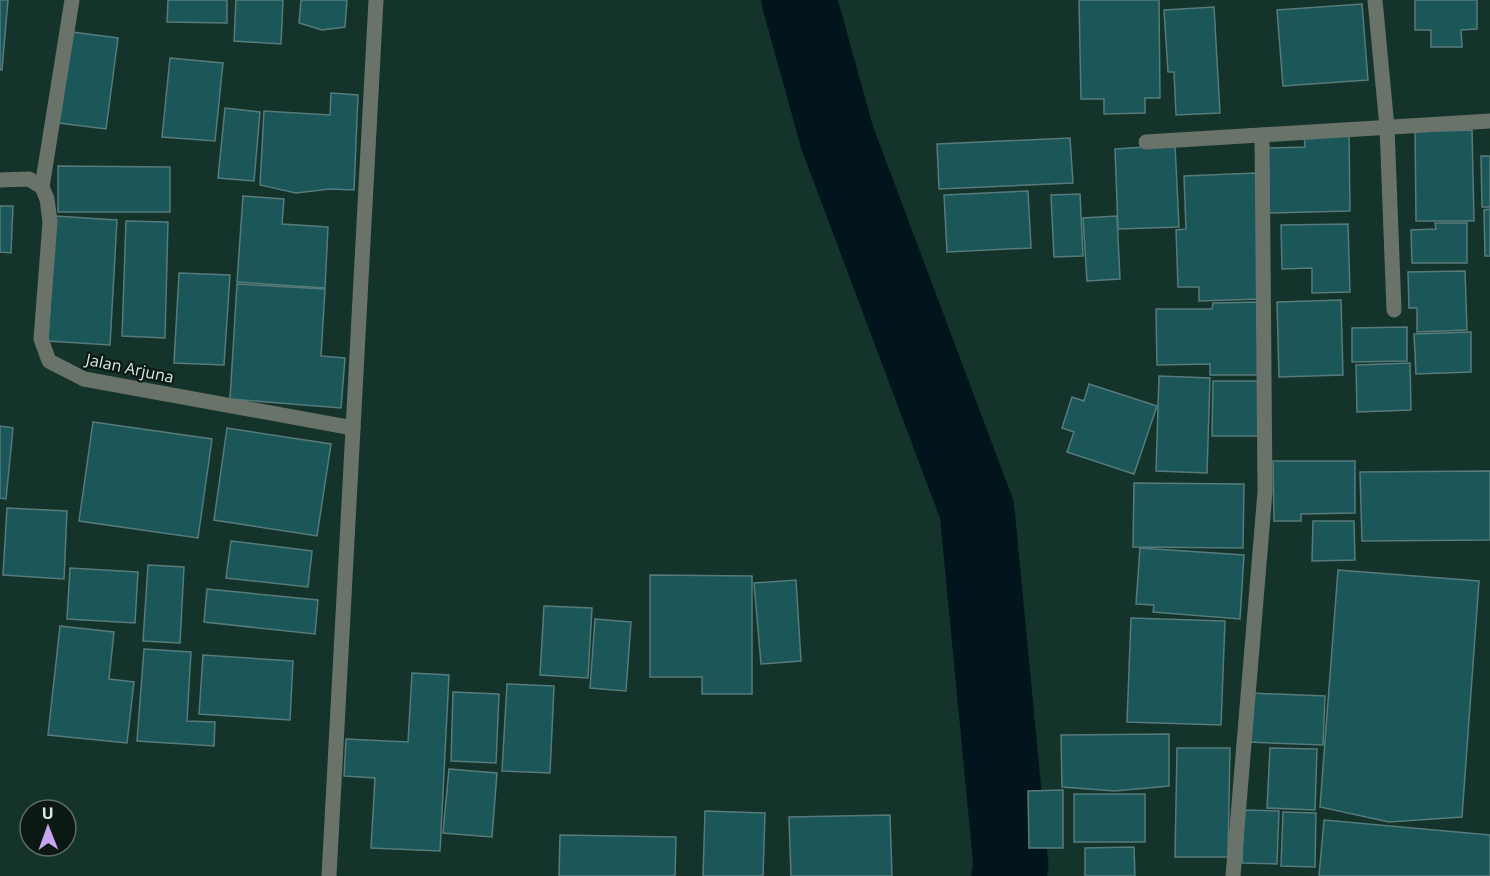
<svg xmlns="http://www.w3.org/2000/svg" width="1490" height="876" viewBox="0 0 1490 876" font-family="'Open Sans',sans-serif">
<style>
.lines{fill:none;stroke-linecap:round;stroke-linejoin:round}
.river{stroke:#03151c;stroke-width:75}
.building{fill:#1b5658;stroke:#577b7c;stroke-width:1.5}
.minor{stroke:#6a736a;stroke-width:15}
.labels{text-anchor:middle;stroke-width:4.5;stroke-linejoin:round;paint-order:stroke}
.street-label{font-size:16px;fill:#d8eae3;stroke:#0b1814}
</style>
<rect width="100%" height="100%" fill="#14332a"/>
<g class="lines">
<path class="river" d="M 799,0 L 837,137 L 977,510 L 1011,866 L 1009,876"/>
</g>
<g class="building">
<path d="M 0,0 L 8,0 L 2,70 L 0,70 Z"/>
<path d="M 168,0 L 227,0 L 227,23 L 167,22 Z"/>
<path d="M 236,0 L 283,0 L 281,44 L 234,41 Z"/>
<path d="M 301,0 L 347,0 L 345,27 L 322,30 L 299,23 Z"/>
<path d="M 1079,0 L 1159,0 L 1160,98 L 1145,98 L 1145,113 L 1104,114 L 1104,99 L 1081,99 Z"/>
<path d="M 1415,0 L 1477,0 L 1477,29 L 1461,30 L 1462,47 L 1431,47 L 1431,30 L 1415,30 Z"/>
<path d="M 1362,4 L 1368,80 L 1283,86 L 1277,10 Z"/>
<path d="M 1214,7 L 1220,113 L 1176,115 L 1174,72 L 1168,72 L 1164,10 Z"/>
<path d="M 72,32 L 118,38 L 106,129 L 59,123 Z"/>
<path d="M 170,58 L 223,63 L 215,141 L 162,137 Z"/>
<path d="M 331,93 L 358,95 L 354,190 L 330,189 L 296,193 L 260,185 L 264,111 L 330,115 Z"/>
<path d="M 225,108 L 260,112 L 254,181 L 218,178 Z"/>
<path d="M 1415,126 L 1442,131 L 1472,130 L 1474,221 L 1416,221 Z"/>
<path d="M 1349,133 L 1350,211 L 1267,213 L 1266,148 L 1305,147 L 1304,134 Z"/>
<path d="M 1070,138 L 1073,183 L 939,189 L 937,144 Z"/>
<path d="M 1175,145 L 1179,227 L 1118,229 L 1115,149 Z"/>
<path d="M 1481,156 L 1490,156 L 1490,207 L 1482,207 Z"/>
<path d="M 58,166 L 170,167 L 170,212 L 58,212 Z"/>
<path d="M 1256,173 L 1260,299 L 1199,301 L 1199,287 L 1178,287 L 1176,230 L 1186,229 L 1184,176 Z"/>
<path d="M 1028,191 L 1031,248 L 947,252 L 944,195 Z"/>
<path d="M 1080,194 L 1083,256 L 1054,257 L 1051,195 Z"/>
<path d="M 243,196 L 284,199 L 282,224 L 328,227 L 325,288 L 237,282 Z"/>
<path d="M 0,206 L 13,206 L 11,253 L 0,252 Z"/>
<path d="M 1490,209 L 1490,256 L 1485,256 L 1484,210 Z"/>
<path d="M 55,216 L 117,220 L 110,345 L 48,341 Z"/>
<path d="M 1117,216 L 1120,279 L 1087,281 L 1083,218 Z"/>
<path d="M 126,221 L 168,222 L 165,338 L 122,336 Z"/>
<path d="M 1435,223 L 1467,223 L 1467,263 L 1412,263 L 1411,230 L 1436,229 Z"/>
<path d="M 1348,224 L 1350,292 L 1312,293 L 1312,268 L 1282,269 L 1281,225 Z"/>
<path d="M 1465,271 L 1467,330 L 1417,332 L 1417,308 L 1409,308 L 1408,272 Z"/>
<path d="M 179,273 L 230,275 L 224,365 L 174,363 Z"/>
<path d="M 237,284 L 325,289 L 321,356 L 345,358 L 341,408 L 230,399 Z"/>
<path d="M 1341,300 L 1343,375 L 1279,377 L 1277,302 Z"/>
<path d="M 1262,302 L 1263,375 L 1210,375 L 1210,364 L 1157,365 L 1156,309 L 1212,309 L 1213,303 Z"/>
<path d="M 1407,327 L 1407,361 L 1352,362 L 1352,328 Z"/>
<path d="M 1471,332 L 1471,372 L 1416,374 L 1414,334 Z"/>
<path d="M 1410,363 L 1411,410 L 1357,412 L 1356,365 Z"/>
<path d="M 1159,376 L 1210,378 L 1207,473 L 1156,471 Z"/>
<path d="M 1213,381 L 1261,381 L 1261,436 L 1212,436 Z"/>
<path d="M 1089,384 L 1157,406 L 1134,474 L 1067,452 L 1074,432 L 1062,428 L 1072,397 L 1084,401 Z"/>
<path d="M 93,422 L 212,439 L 198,538 L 79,521 Z"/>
<path d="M 0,426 L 13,428 L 6,499 L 0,498 Z"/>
<path d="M 227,428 L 331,444 L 317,536 L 214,520 Z"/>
<path d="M 1273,461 L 1355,461 L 1355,513 L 1301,514 L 1301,521 L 1274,521 Z"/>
<path d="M 1490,471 L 1490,540 L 1362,541 L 1360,472 Z"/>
<path d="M 1134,483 L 1244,484 L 1243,548 L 1133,547 Z"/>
<path d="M 7,508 L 67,511 L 64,579 L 3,575 Z"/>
<path d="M 1313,521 L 1354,521 L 1355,560 L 1312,561 Z"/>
<path d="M 231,541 L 312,551 L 308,587 L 226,578 Z"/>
<path d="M 1140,548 L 1244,555 L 1240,619 L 1153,612 L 1154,605 L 1136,604 Z"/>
<path d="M 148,565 L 184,567 L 180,643 L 143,641 Z"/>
<path d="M 70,568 L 138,572 L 135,623 L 67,619 Z"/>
<path d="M 1338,570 L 1479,581 L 1462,817 L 1389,822 L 1320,807 Z"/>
<path d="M 650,575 L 752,576 L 752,694 L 702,694 L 702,677 L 650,677 Z"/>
<path d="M 796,580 L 801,661 L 761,664 L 754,583 Z"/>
<path d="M 207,589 L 318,600 L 315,634 L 204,622 Z"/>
<path d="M 544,606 L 592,608 L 588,678 L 540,675 Z"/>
<path d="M 1131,618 L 1225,621 L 1221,725 L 1127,722 Z"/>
<path d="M 595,619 L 631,622 L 626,691 L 590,688 Z"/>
<path d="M 60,626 L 114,632 L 109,679 L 134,682 L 127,743 L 48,735 Z"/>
<path d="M 144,649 L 191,652 L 187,721 L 215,722 L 214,746 L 137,741 Z"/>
<path d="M 203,655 L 293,661 L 290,720 L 199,714 Z"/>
<path d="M 412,673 L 449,675 L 440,851 L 371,848 L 375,778 L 344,776 L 346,739 L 408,742 Z"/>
<path d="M 507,684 L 554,686 L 550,773 L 502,771 Z"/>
<path d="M 453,692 L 499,694 L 496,763 L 451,761 Z"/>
<path d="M 1250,693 L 1325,696 L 1323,745 L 1248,742 Z"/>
<path d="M 1169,734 L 1169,786 L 1115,791 L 1062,787 L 1061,735 Z"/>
<path d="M 1177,748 L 1230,748 L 1228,857 L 1175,857 Z"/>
<path d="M 1270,748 L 1317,749 L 1315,810 L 1267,808 Z"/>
<path d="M 449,769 L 497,773 L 492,837 L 443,833 Z"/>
<path d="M 1063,790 L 1063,848 L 1029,848 L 1028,791 Z"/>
<rect x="1074" y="794" width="71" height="48"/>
<path d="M 1244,810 L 1279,811 L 1277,864 L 1242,863 Z"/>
<path d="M 705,811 L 765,813 L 763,876 L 703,876 Z"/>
<path d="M 1283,812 L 1316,813 L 1315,867 L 1281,866 Z"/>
<path d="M 890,815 L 892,876 L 791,876 L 789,817 Z"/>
<path d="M 1324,820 L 1490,835 L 1490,876 L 1319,876 Z"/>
<path d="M 560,835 L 676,837 L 675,876 L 559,876 Z"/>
<path d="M 1134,847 L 1135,876 L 1085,876 L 1085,848 Z"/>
</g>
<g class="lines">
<g class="minor">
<path d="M 1375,0 L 1387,127 L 1394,310"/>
<path d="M 1146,142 L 1490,121"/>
<path d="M 0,180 L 29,179 L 42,187 L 47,199 L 50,222 L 41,339 L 49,361 L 84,379 L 353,428"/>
<path d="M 42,187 L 72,0"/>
<path d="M 329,876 L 376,0"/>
<path d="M 1233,876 L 1265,492 L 1262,135"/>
</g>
</g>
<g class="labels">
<g class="street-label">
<text transform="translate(130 368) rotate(12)" y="6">Jalan Arjuna</text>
</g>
</g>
<g transform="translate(48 828) rotate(359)"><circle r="28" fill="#0b1814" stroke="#5d6c67" stroke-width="1.5"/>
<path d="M0-4.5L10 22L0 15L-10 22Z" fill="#c7a6ef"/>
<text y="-9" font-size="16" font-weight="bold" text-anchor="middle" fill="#d8eae3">U</text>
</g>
</svg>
